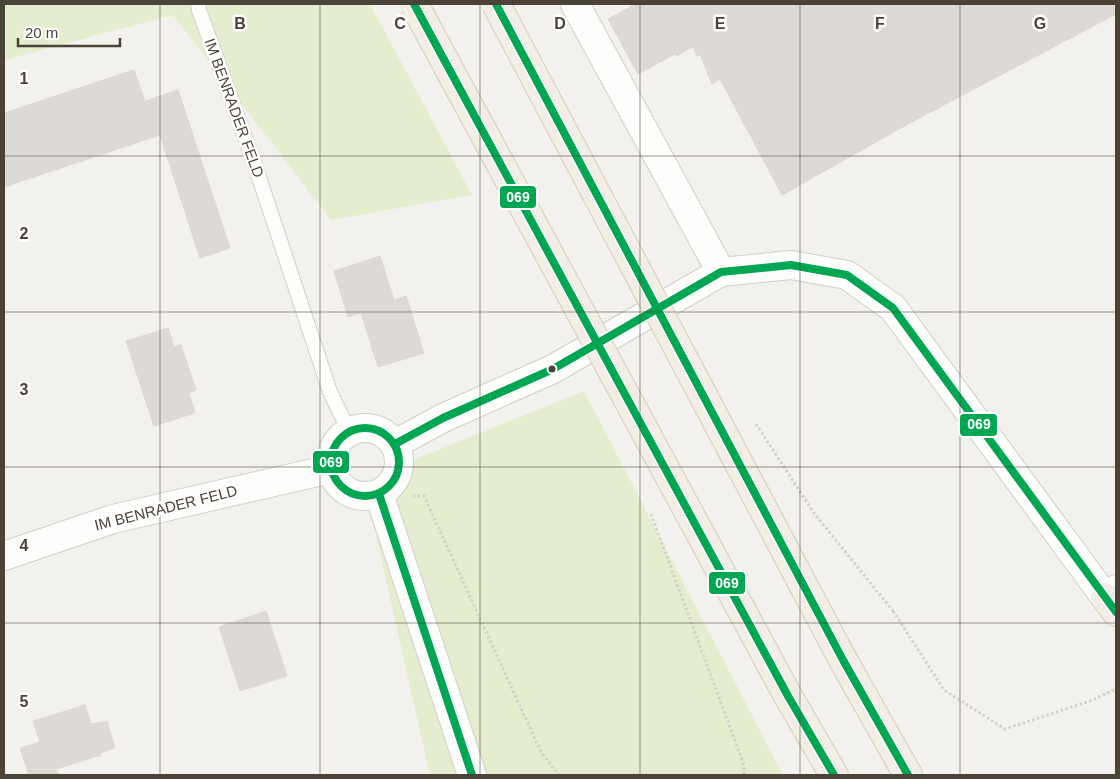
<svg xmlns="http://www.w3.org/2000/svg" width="1120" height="779" viewBox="0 0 1120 779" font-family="Arial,sans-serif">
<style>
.green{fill:#e4eece}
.building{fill:#dddad6;stroke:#dcd8d3}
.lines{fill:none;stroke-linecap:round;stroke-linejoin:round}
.lane-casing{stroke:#d1cfcb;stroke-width:16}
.street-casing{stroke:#d1cfcb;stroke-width:30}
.primary-casing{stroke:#d6ccbb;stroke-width:30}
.path{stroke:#d3d1cc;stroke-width:3;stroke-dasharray:2.5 2.5;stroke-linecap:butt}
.lane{stroke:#fdfdfc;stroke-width:14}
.street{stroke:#fdfdfc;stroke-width:28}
.primary{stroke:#f2eee6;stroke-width:28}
.primary-bridge-casing{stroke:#d6ccbb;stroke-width:30;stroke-linecap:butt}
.path-bridge{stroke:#d3d1cc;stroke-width:3;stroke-dasharray:2.5 2.5;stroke-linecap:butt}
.primary-bridge{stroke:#f2eee6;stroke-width:28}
.bus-1-casing{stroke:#fff;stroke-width:11}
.bus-1{stroke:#00a651;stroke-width:8}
.grid{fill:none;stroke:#4b4238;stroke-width:1;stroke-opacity:0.55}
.bus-dot{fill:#4b4238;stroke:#fff;stroke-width:2}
.labels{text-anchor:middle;stroke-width:5;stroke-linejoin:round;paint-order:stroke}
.street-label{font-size:15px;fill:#4b4238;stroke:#fff}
.grid-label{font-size:16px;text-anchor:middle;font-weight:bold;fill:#4b4238;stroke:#fff;stroke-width:5;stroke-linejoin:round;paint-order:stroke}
.line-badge{stroke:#fff;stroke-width:2}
.badge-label{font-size:14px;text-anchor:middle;font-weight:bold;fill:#fff}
</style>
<rect width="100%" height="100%" fill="#f3f1ee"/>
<g class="green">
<path d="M 4,4 L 370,4 L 472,195 L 331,220 L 173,15 L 4,60 Z"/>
<path d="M 584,391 L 783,775 L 430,775 L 376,536 L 411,461 Z"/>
</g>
<g class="building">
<path d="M 636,4 L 1116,4 L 1116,14 L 908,124 L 782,195 L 720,79 L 712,84 L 700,54 L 697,56 L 693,47 L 676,56 L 675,54 L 638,74 L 608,19 Z"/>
<path d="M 134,70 L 145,101 L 178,90 L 230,248 L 200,258 L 160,135 L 4,187 L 4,113 Z"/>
<path d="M 380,256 L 394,300 L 406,296 L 424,353 L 378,367 L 361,313 L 348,317 L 334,271 Z"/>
<path d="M 168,328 L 174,347 L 181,345 L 196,390 L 189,393 L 195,413 L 154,426 L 126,341 Z"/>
<path d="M 266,611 L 287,676 L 240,691 L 219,627 Z"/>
<path d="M 85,705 L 91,724 L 107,721 L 115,748 L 100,753 L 101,755 L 56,769 L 59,775 L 29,775 L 20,748 L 40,742 L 33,721 Z"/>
</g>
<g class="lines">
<defs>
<path id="lane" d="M 198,4 L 199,10 L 255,165 L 330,392 L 349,431"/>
<g id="street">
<path d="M 575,4 L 721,272"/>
<circle cx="365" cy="462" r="34"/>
<path d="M 395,444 L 443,418 L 553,369 L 721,272 L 791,265 L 847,275 L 893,308 L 1105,597 L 1116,589"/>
<path d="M 379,494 L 472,775"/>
<path d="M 4,556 L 113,519 L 331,469"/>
</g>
<g id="primary">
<path d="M 1105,597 L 1116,612"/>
<path d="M 843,660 L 908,775"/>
<path d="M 788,696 L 834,775"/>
</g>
</defs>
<use href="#lane" class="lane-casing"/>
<use href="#street" class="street-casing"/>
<use href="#primary" class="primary-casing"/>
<g class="path">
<path d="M 413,496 L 424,496 L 541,752 L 559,775"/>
<path d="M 651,514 L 744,765 L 744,775"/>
<path d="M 893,611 L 944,690 L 1005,729 L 1090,701 L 1116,689"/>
</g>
<use href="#lane" class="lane"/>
<use href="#street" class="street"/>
<use href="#primary" class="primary"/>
<defs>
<g id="primary-bridge">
<path d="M 414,4 L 788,696"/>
<path d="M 496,4 L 843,660"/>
</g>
</defs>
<use href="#primary-bridge" class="primary-bridge-casing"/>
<path class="path-bridge" d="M 756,424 L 814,513 L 893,611"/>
<use href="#primary-bridge" class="primary-bridge"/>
<defs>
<g id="bus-1">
<path d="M 414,4 L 788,696 L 834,775"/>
<path d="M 496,4 L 843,660 L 908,775"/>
<circle cx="365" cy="462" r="34"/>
<path d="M 395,444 L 443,418 L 553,369 L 721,272 L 791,265 L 847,275 L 893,308 L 1116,612"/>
<path d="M 379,494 L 472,775"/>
</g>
</defs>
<use href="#bus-1" class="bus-1-casing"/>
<use href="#bus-1" class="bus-1"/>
</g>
<path class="grid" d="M 160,4 L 160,775M 320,4 L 320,775M 480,4 L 480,775M 640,4 L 640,775M 800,4 L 800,775M 960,4 L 960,775M 4,156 L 1116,156M 4,312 L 1116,312M 4,467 L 1116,467M 4,623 L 1116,623"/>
<circle class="bus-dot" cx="552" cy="369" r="4.5"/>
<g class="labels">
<g class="street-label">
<text transform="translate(234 108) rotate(70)" y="5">IM BENRADER FELD</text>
<text transform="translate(166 508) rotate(-14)" y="5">IM BENRADER FELD</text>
</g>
</g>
<g class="grid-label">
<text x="240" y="29">B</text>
<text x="400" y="29">C</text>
<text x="560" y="29">D</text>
<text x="720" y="29">E</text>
<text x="880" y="29">F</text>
<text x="1040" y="29">G</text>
<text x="24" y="84">1</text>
<text x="24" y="239">2</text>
<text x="24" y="395">3</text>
<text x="24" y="551">4</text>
<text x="24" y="707">5</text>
</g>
<g class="line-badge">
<rect x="499" y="185" width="38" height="24" rx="5" fill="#00a651"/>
<rect x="959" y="413" width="39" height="24" rx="5" fill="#00a651"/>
<rect x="312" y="450" width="38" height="24" rx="5" fill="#00a651"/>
<rect x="708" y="571" width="38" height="24" rx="5" fill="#00a651"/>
</g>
<g class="badge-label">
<text x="518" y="202">069</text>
<text x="979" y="429">069</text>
<text x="331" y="467">069</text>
<text x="727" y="588">069</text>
</g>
<rect width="1120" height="779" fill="none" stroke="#4b4238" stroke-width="10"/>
<path d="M18 38v8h102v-8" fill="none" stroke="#4b4238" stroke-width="2.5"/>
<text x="25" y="38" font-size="15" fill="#4b4238" stroke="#ffffff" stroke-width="4" paint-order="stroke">20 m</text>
</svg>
